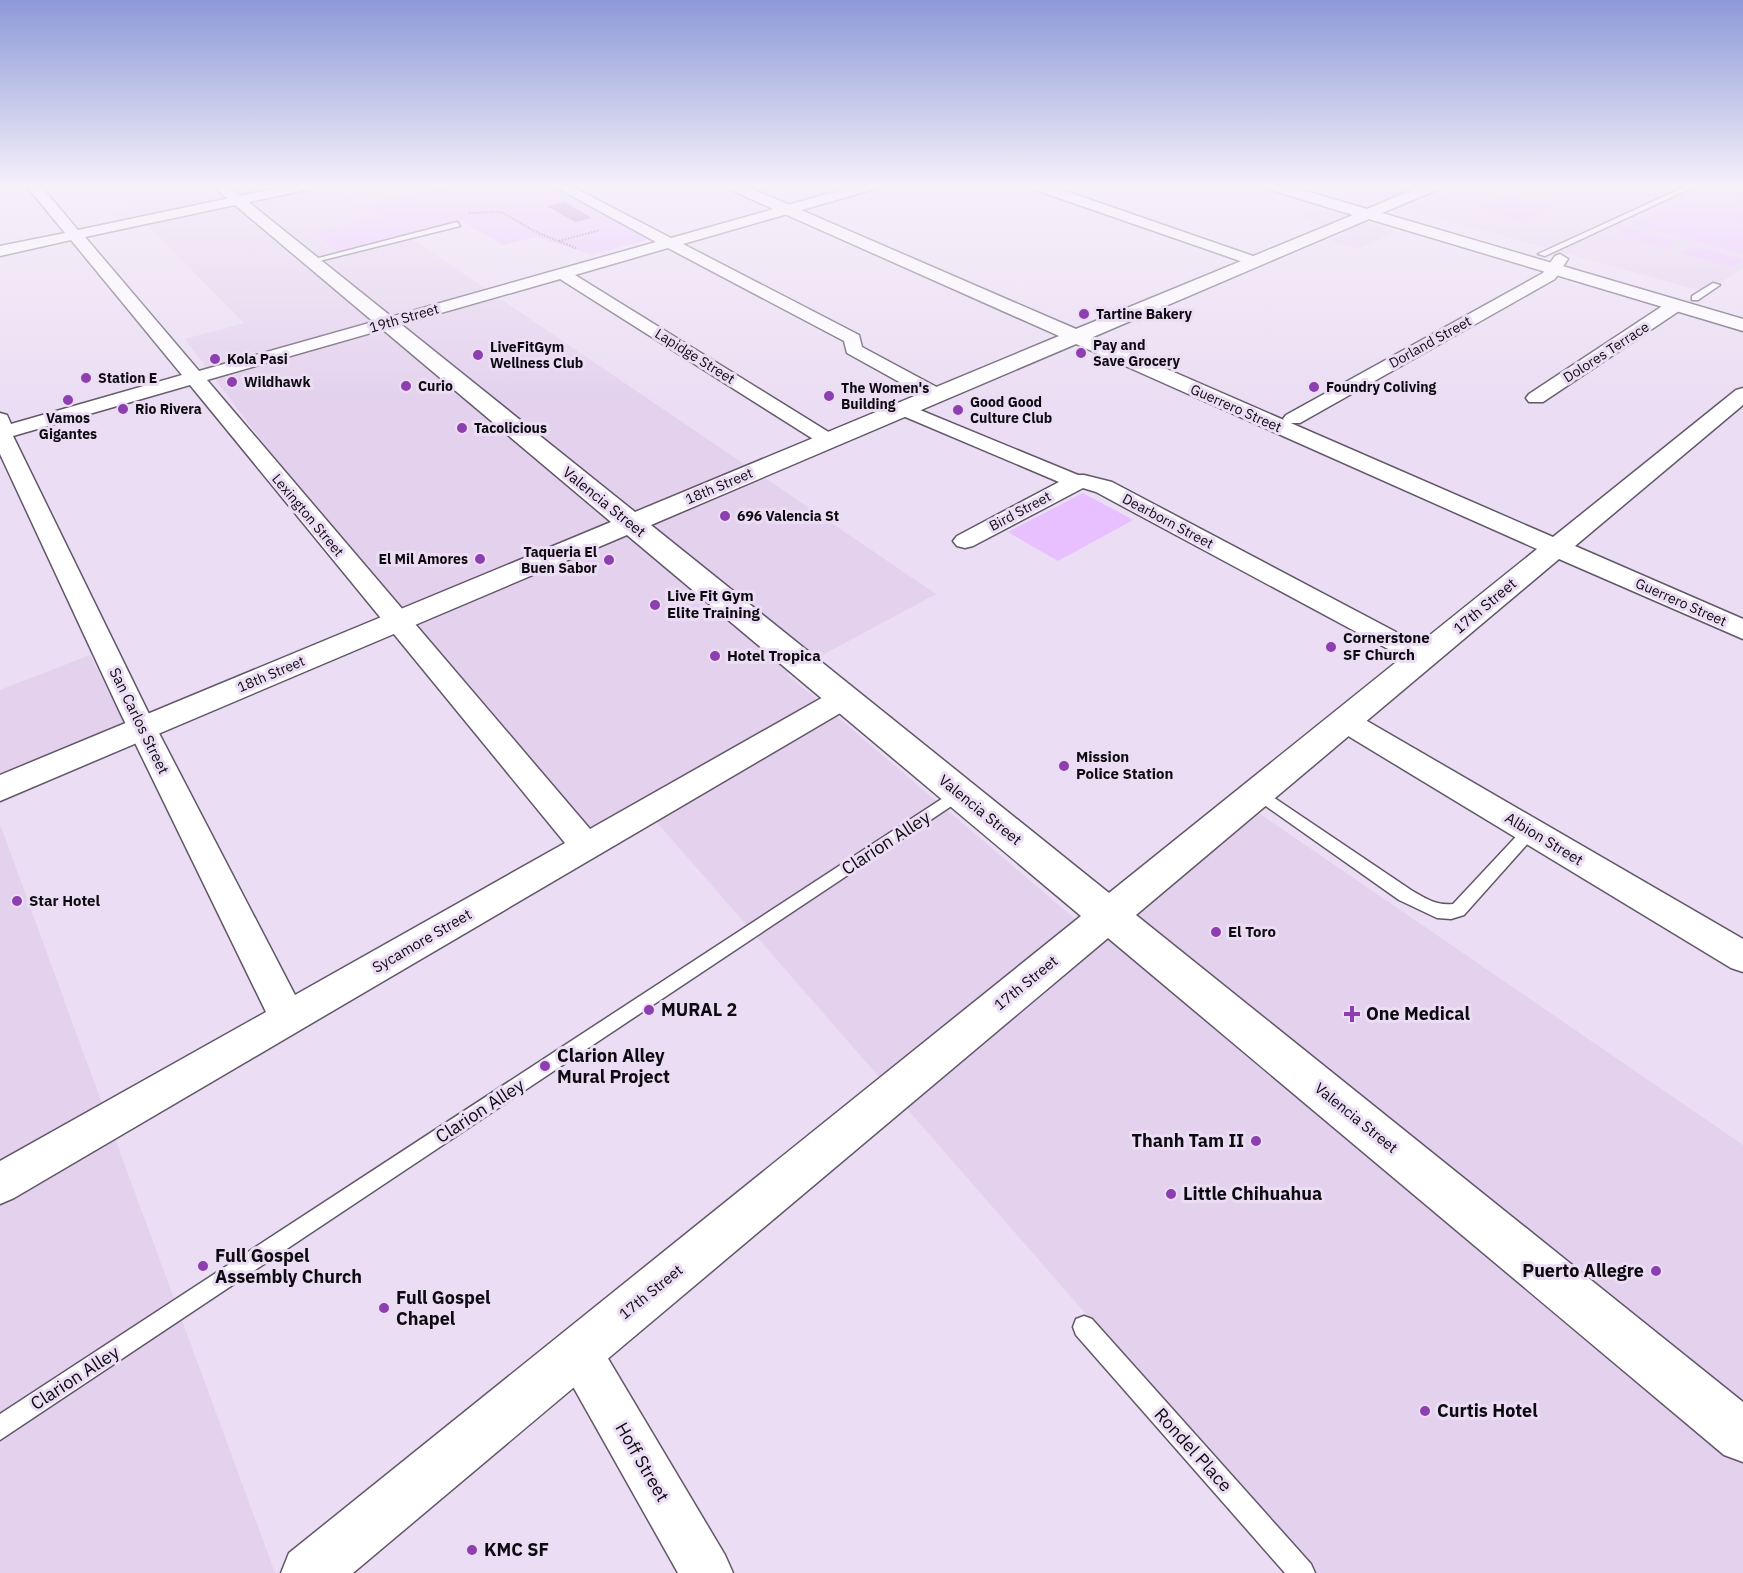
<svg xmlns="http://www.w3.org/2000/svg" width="1743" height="1573" font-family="'IBM Plex Sans',sans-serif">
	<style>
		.built { fill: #e3d1ed }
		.green { fill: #e8bfff }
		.water { fill: #a572c0 }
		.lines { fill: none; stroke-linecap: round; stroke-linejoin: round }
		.lane-casing { stroke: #625769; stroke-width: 3 }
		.street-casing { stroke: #625769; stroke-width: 3 }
		.secondary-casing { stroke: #625769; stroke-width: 3 }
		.path { stroke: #807786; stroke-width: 2; stroke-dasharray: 1.5 1.5; stroke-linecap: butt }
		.lane { fill: #fff; fill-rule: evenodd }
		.street { fill: #fff; fill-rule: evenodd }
		.secondary { fill: #fff; fill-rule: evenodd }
		.poi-dot { fill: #8d3fb0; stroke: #ebddf3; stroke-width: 2 }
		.labels { text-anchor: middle; stroke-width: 6; stroke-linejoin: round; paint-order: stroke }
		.far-poi-label { font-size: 14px; font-weight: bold; fill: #0e0a11; stroke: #ebddf3; text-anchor: start }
		.far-street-label { font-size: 14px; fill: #0e0a11; stroke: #ebddf3 }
		.street-label { font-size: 15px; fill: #0e0a11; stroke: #ebddf3 }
		.poi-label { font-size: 15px; font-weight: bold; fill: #0e0a11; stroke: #ebddf3; text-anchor: start }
		.near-street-label { font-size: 18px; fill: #0e0a11; stroke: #ebddf3 }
		.near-poi-label { font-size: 18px; font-weight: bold; fill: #0e0a11; stroke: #ebddf3; text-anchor: start }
	</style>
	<rect width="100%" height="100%" fill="#ebddf3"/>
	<!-- built -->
	<g class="built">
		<path d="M 111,184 L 331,184 L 936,594 L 787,674 L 1101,941 L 1260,814 L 1743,1145 L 1743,1573 L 1312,1573 L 647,811 L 585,845 L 397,621 L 185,339 L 244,323 L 141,219 L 119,223 L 111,214 L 135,208 Z"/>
		<path d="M 1462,184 L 1743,184 L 1743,268 L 1705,292 L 1404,208 Z"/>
		<path d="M 1318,209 L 1397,231 L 1358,249 L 1330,240 L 1347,232 L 1298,217 Z"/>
		<path d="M 90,655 L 127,729 L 0,781 L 0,690 Z"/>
		<path d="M 0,824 L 75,1030 L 275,1573 L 0,1573 Z"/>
	</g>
	<!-- green -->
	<g class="green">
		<path d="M 457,184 L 548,184 L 653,238 L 592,255 L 537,237 L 503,245 L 462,221 L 338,252 L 313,233 L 381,217 L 364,205 Z"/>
		<path d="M 1316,184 L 1423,184 L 1379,202 Z"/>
		<path d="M 1708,184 L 1743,184 L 1743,254 L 1633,225 Z"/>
		<path d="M 1512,196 L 1555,207 L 1519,221 L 1477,209 L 1503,197 Z"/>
		<path d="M 1627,228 L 1676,241 L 1665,248 L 1616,235 Z"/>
		<path d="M 1693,246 L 1743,259 L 1743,260 L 1733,267 L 1681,253 Z"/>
		<path d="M 1083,493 L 1133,520 L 1058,561 L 1008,532 Z"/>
	</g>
	<!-- water -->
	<path class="water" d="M 564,202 L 592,218 L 575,222 L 547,206 Z"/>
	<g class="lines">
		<!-- lane casing -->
		<g class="lane-casing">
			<g id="lane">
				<path d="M 1691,184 L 1700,184 L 1545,256 L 1538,254 Z"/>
				<path d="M 457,222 L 460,226 L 311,263 L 307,261 Z"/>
				<path d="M 1713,283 L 1720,285 L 1698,300 L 1692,300 L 1692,296 Z"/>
				<path d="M 960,787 L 965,789 L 968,793 L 965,797 L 0,1440 L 0,1414 Z"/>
				<path d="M 1258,787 L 1411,890 C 1425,898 1436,906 1453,904 L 1525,827 L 1537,827 L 1539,831 L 1464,915 L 1451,919 L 1437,918 L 1399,900 L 1253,797 L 1250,793 L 1253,789 Z"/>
				<path d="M 1084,1316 L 1092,1319 L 1311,1564 L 1315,1573 L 1285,1573 L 1076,1335 L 1073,1327 L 1076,1319 Z"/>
			</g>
		</g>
		<!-- street casing -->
		<g class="street-casing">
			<g id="street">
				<path d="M 25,184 L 39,184 L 78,230 L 296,184 L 322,184 L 315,188 L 85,237 L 199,371 L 656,242 L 550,184 L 567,184 L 671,238 L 862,184 L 884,184 L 882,187 L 683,244 L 859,335 L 862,347 L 944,391 L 947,395 L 944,399 L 930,399 L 847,353 L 844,341 L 668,248 L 575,275 L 835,436 L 838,440 L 835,444 L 821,444 L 560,279 L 207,380 L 590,829 L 834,691 L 844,689 L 854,691 L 858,698 L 854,705 L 14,1198 L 0,1204 L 0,1161 L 266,1012 L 120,712 L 0,454 L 0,413 L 7,415 L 11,424 L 182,375 L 71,240 L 0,256 L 0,246 L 65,233 ZM 190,385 L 565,843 L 295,995 L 148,712 L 13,436 Z"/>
				<path d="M 1025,184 L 1045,184 L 1259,258 L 1262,261 L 1259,264 L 1249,264 L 1027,187 Z"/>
				<path d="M 1560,254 L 1568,259 L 1555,279 L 1300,423 L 1286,423 L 1283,419 L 1286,415 L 1543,273 L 1555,256 Z"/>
				<path d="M 1676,300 L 1684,305 L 1682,309 L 1543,402 L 1529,402 L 1526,398 L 1529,394 L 1670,301 Z"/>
				<path d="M 903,403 L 1078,475 L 1084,475 L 1112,482 L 1432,651 L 1436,657 L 1432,663 L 1423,666 L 1414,663 L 1096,492 L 1083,488 L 973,546 L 965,548 L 957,546 L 953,541 L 957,536 L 1059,482 L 896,413 L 893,409 L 896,405 Z"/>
				<path d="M 1345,711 L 1355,714 L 1743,939 L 1743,972 L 1731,968 L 1335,728 L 1331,721 L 1335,714 Z"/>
				<path d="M 578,1328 L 594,1335 L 725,1555 L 733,1573 L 678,1573 L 562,1367 L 555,1351 L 562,1335 Z"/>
			</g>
		</g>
		<!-- secondary casing -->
		<g class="secondary-casing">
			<path id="secondary" d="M 210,184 L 226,184 L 635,512 L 1059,336 L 724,187 L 722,184 L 741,184 L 1076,329 L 1353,215 L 1261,187 L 1259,184 L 1282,184 L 1367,209 L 1426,184 L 1446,184 L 1444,187 L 1382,213 L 1743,319 L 1743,331 L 1369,219 L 1093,337 L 1553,537 L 1736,390 L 1743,388 L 1743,405 L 1575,546 L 1743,619 L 1743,639 L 1559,559 L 1136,915 L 1743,1402 L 1743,1462 L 1724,1455 L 1108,938 L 353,1573 L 281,1573 L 289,1553 L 1081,916 L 627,535 L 0,801 L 0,775 L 611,522 ZM 1076,344 L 1537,549 L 1109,893 L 651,525 Z"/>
		</g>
		<!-- path -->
		<g class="path">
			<path d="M 469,213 L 501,212 L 538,233 L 576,248"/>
			<path d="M 559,241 L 600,230"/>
		</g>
		<!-- lane -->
		<use href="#lane" class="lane"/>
		<!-- street -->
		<use href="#street" class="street"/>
		<!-- secondary -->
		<use href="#secondary" class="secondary"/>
	</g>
	<!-- sky -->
	<linearGradient id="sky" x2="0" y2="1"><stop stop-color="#8d9ad8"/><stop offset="0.46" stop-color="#f6f0fa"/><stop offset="1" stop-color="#f6f0fa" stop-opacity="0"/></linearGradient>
	<rect width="1743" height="404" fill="url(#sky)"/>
	<!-- markers -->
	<g class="poi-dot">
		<circle cx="1084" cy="314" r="6"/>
		<circle cx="1081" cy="353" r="6"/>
		<circle cx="478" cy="355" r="6"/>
		<circle cx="215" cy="359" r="6"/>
		<circle cx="86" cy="378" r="6"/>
		<circle cx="232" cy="382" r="6"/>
		<circle cx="406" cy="386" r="6"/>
		<circle cx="1314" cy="387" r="6"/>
		<circle cx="829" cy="396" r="6"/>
		<circle cx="68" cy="400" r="6"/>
		<circle cx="123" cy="409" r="6"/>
		<circle cx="958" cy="410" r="6"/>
		<circle cx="462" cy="428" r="6"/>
		<circle cx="725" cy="516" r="6"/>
		<circle cx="480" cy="559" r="6"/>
		<circle cx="609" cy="560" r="6"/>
		<circle cx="655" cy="605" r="6"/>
		<circle cx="1331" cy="647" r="6"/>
		<circle cx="715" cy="656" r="6"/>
		<circle cx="1064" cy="766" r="6"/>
		<circle cx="17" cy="901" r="6"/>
		<circle cx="1216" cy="932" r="6"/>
		<circle cx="649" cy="1010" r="6"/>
		<path d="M1349 1005h6v6h6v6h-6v6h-6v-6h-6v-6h6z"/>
		<circle cx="545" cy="1066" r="6"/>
		<circle cx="1256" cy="1141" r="6"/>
		<circle cx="1171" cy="1194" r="6"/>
		<circle cx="203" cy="1266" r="6"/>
		<circle cx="1656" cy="1271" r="6"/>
		<circle cx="384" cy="1308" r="6"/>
		<circle cx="1425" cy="1411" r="6"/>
		<circle cx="472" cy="1550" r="6"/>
	</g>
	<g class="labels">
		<!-- far-poi labels -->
		<g class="far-poi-label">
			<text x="1096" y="319">Tartine Bakery</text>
			<text x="1093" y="350">Pay and<tspan x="1093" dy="16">Save Grocery</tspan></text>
			<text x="490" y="352">LiveFitGym<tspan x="490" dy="16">Wellness Club</tspan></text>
			<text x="227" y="364">Kola Pasi</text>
			<text x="98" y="383">Station E</text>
			<text x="244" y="387">Wildhawk</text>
			<text x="418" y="391">Curio</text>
			<text x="1326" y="392">Foundry Coliving</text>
			<text x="841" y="393">The Women's<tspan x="841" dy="16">Building</tspan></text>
			<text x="970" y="407">Good Good<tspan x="970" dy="16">Culture Club</tspan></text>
			<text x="135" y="414">Rio Rivera</text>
			<text x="68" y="423" text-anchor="middle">Vamos<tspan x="68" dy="16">Gigantes</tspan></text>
			<text x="474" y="433">Tacolicious</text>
			<text x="737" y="521">696 Valencia St</text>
			<text x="597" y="557" text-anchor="end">Taqueria El<tspan x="597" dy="16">Buen Sabor</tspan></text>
			<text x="468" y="564" text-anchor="end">El Mil Amores</text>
		</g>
		<!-- far-street labels -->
		<g class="far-street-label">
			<text transform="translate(404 318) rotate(-16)" y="5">19th Street</text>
			<text transform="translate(1430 342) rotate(-29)" y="5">Dorland Street</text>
			<text transform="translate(1606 352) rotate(-33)" y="5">Dolores Terrace</text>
			<text transform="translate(695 356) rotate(32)" y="5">Lapidge Street</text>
			<text transform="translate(1236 408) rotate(24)" y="5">Guerrero Street</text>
			<text transform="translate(719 486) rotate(-23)" y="5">18th Street</text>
			<text transform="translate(1020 511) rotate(-28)" y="5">Bird Street</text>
			<text transform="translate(308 515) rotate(50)" y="5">Lexington Street</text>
			<text transform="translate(1168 521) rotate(28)" y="5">Dearborn Street</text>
			<text transform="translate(1681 602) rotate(24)" y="5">Guerrero Street</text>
			<text transform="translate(271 674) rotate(-23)" y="5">18th Street</text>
		</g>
		<!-- street labels -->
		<g class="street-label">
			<text transform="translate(604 502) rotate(39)" y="5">Valencia Street</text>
			<text transform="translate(1485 606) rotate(-40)" y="5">17th Street</text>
			<text transform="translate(139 721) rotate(64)" y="5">San Carlos Street</text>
			<text transform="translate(980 810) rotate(39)" y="5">Valencia Street</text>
			<text transform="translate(1544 839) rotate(31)" y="5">Albion Street</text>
			<text transform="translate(422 941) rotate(-30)" y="5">Sycamore Street</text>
			<text transform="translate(1026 983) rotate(-39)" y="5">17th Street</text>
			<text transform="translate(1356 1118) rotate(39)" y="5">Valencia Street</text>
			<text transform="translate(651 1292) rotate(-39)" y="5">17th Street</text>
		</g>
		<!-- poi labels -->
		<g class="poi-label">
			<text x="667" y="601">Live Fit Gym<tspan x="667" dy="17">Elite Training</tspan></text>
			<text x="1343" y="643">Cornerstone<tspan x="1343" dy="17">SF Church</tspan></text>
			<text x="727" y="661">Hotel Tropica</text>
			<text x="1076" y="762">Mission<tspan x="1076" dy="17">Police Station</tspan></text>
			<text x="29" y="906">Star Hotel</text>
			<text x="1228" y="937">El Toro</text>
		</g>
		<!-- near-street labels -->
		<g class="near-street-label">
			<text transform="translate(886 843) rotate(-33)" y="6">Clarion Alley</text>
			<text transform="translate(480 1111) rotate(-33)" y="6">Clarion Alley</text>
			<text transform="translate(75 1378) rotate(-33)" y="6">Clarion Alley</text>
			<text transform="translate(1193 1450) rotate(48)" y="6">Rondel Place</text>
			<text transform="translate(642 1462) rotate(60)" y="6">Hoff Street</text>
		</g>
		<!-- near-poi labels -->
		<g class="near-poi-label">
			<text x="661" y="1016">MURAL 2</text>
			<text x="1366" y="1020">One Medical</text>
			<text x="557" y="1062">Clarion Alley<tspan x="557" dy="21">Mural Project</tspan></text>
			<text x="1244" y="1147" text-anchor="end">Thanh Tam II</text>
			<text x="1183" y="1200">Little Chihuahua</text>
			<text x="215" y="1262">Full Gospel<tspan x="215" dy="21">Assembly Church</tspan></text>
			<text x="1644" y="1277" text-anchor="end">Puerto Allegre</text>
			<text x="396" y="1304">Full Gospel<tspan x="396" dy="21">Chapel</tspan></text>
			<text x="1437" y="1417">Curtis Hotel</text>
			<text x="484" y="1556">KMC SF</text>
		</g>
	</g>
</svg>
